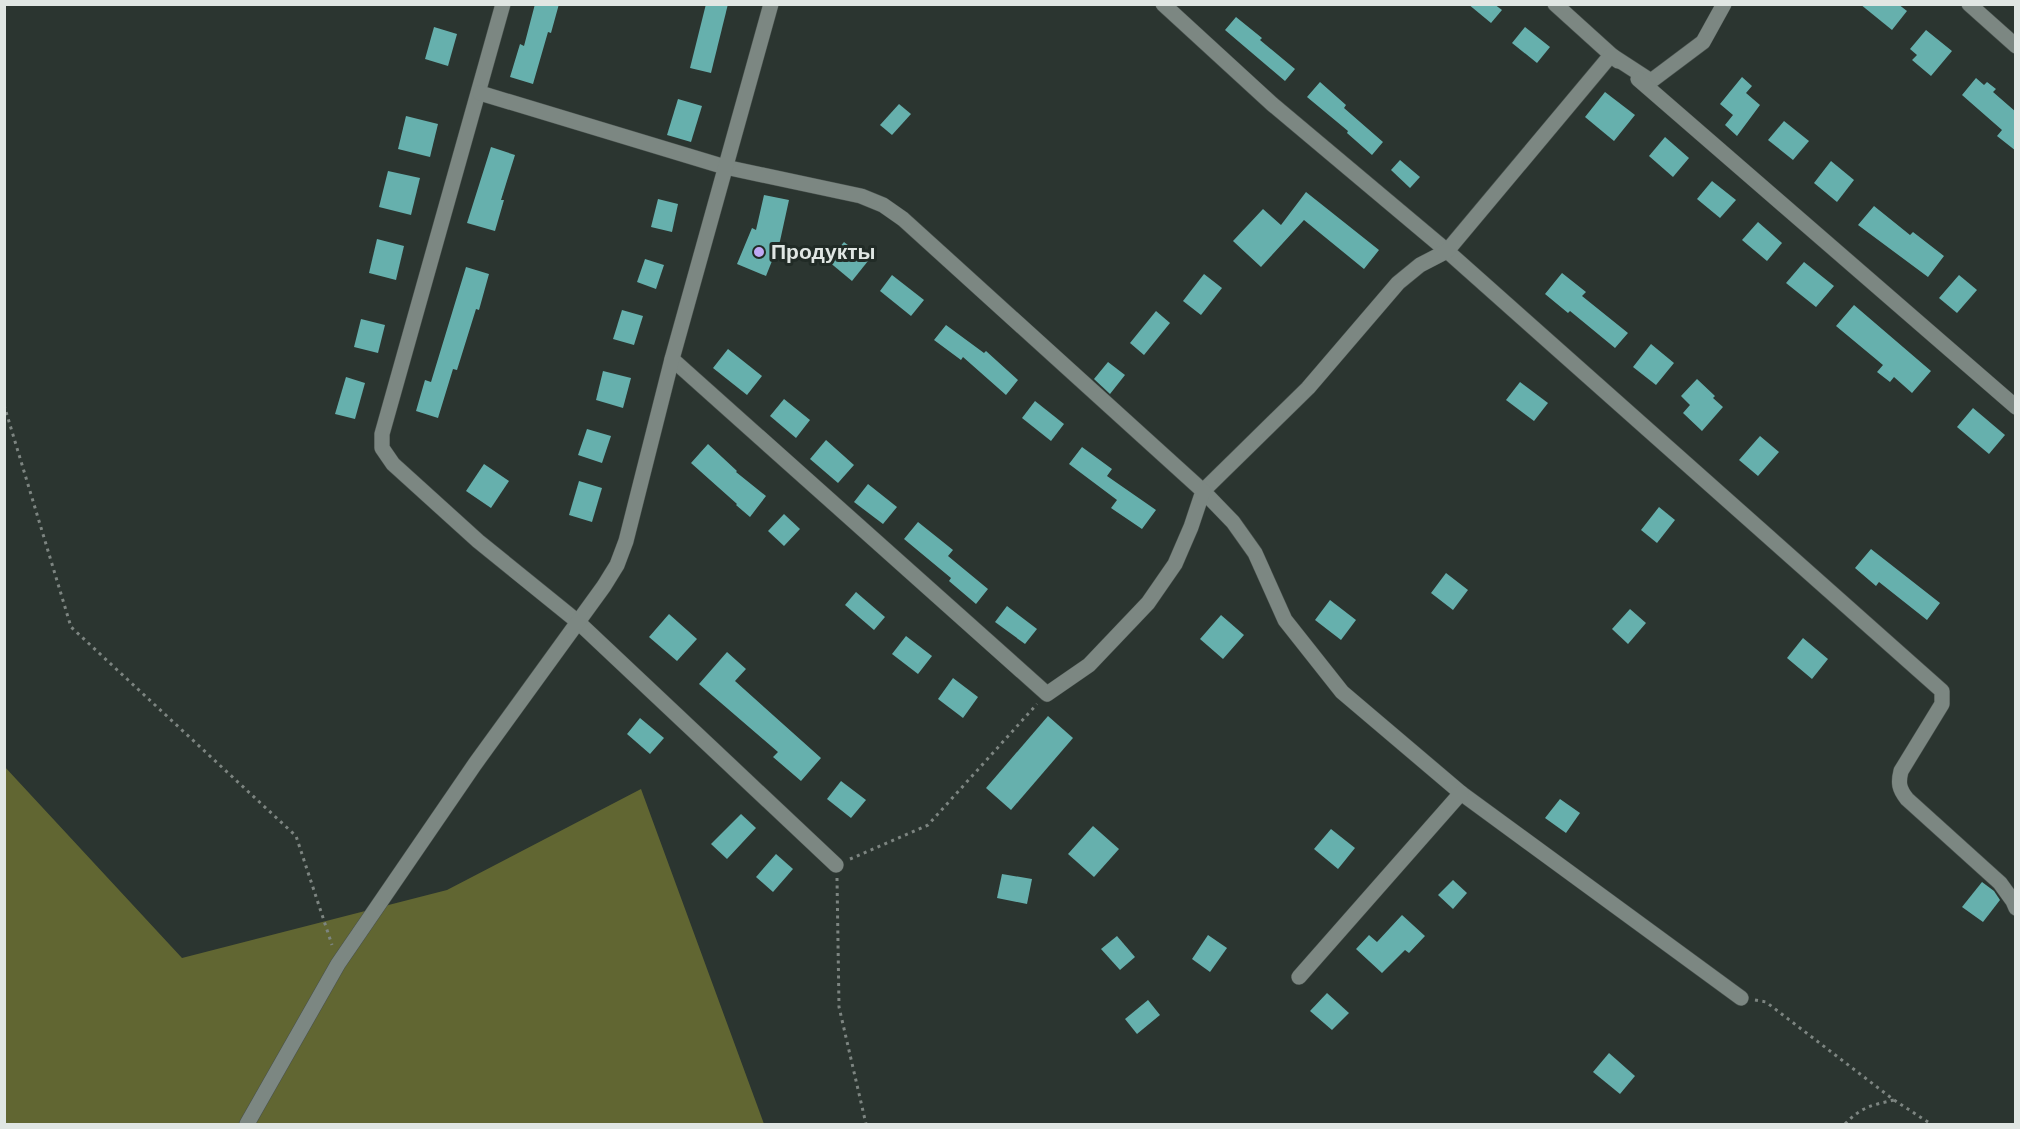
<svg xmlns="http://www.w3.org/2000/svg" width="2020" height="1129" font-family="'DM Sans',sans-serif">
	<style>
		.forest { fill: #616632 }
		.building { fill: #66b0ad }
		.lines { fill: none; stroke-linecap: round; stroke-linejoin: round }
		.minor-casing { stroke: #48514d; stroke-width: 16 }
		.path { stroke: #7d8581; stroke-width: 3; stroke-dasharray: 3 4.5; stroke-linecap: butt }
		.minor { stroke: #7c8782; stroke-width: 15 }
		.poi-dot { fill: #bfa8f4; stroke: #212b26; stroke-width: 2 }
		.labels { text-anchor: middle; stroke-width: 6; stroke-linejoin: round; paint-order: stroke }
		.poi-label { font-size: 21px; font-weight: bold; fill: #e0e6e3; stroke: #212b26; text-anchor: start }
	</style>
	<rect width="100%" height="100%" fill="#2b3530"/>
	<!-- forest -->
	<path class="forest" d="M 4,766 L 182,958 L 447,890 L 641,789 L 764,1124 L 5,1124 Z"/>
	<!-- building -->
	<g class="building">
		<path d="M 535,4 L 559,4 L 551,33 L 548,32 L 533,84 L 510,77 L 520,44 L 524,46 Z"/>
		<path d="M 706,4 L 728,4 L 711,73 L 690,68 Z"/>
		<path d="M 1468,4 L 1494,4 L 1502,10 L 1491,23 Z"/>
		<path d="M 1860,4 L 1898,4 L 1907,11 L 1892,30 Z"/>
		<path d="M 1236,17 L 1262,38 L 1260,40 L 1295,69 L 1285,81 L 1225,30 Z"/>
		<path d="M 434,27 L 457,34 L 448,66 L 425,59 Z"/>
		<path d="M 1525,27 L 1550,47 L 1537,63 L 1512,43 Z"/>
		<path d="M 1926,30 L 1952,51 L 1931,76 L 1912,60 L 1917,55 L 1910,49 Z"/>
		<path d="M 1742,77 L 1752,86 L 1746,93 L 1760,105 L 1737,136 L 1725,125 L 1733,115 L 1720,104 Z"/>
		<path d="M 1976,78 L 1984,85 L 1987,82 L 1996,89 L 1993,92 L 2016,112 L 2016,151 L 1997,136 L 2002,130 L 1962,95 Z"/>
		<path d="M 1320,82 L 1346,105 L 1344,108 L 1383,142 L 1372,155 L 1347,133 L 1348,131 L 1307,97 Z"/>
		<path d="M 1605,92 L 1635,115 L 1614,141 L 1585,117 Z"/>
		<path d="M 678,99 L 702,106 L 691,142 L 667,135 Z"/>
		<path d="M 899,104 L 911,114 L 892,135 L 880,125 Z"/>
		<path d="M 406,116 L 438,124 L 430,157 L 398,149 Z"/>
		<path d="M 1784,121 L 1809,141 L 1793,160 L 1768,140 Z"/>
		<path d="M 1665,137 L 1689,158 L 1673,177 L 1649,156 Z"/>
		<path d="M 491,147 L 515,155 L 501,200 L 504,200 L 495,231 L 467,223 Z"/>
		<path d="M 1400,160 L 1420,177 L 1410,188 L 1391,170 Z"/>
		<path d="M 1831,161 L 1854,180 L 1837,202 L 1814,183 Z"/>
		<path d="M 388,171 L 420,178 L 411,215 L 379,207 Z"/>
		<path d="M 1712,181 L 1736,200 L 1720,218 L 1697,199 Z"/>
		<path d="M 1306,192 L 1379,250 L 1364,269 L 1304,220 L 1261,267 L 1233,241 L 1263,209 L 1281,225 Z"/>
		<path d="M 764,195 L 789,200 L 780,241 L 766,276 L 737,264 L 752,228 L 756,230 Z"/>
		<path d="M 658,199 L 678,204 L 672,232 L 651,227 Z"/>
		<path d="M 1874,206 L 1910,235 L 1913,232 L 1944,256 L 1928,277 L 1858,225 Z"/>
		<path d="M 1758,222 L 1782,243 L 1767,261 L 1742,240 Z"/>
		<path d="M 377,239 L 404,246 L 396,280 L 369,273 Z"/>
		<path d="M 844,242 L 868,261 L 852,281 L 828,261 Z"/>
		<path d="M 645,259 L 664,265 L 656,289 L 637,282 Z"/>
		<path d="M 1804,262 L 1834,286 L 1816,307 L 1786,283 Z"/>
		<path d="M 466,267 L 489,274 L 479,310 L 476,309 L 457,370 L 453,369 L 438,418 L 416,411 L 425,380 L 431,382 Z"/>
		<path d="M 1562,273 L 1586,292 L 1582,296 L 1628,333 L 1615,348 L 1570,311 L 1568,313 L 1545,294 Z"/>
		<path d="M 1204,274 L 1222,288 L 1201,315 L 1183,301 Z"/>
		<path d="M 892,275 L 924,300 L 911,316 L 880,291 Z"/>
		<path d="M 1959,275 L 1977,290 L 1957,313 L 1939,298 Z"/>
		<path d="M 1854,305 L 1931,371 L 1912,393 L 1894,377 L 1890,382 L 1877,372 L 1883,365 L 1836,326 Z"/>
		<path d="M 622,310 L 643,316 L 634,345 L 613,339 Z"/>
		<path d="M 1156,311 L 1170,323 L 1144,355 L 1130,343 Z"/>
		<path d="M 361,319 L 385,325 L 378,353 L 354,347 Z"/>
		<path d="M 946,325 L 984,353 L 986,351 L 1018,380 L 1006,395 L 963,357 L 961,360 L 934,340 Z"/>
		<path d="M 1651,344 L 1674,363 L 1656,385 L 1633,367 Z"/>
		<path d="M 728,349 L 762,376 L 747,395 L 713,368 Z"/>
		<path d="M 1108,362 L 1125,375 L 1110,394 L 1094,379 Z"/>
		<path d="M 603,371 L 631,378 L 623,408 L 596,400 Z"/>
		<path d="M 346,377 L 365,383 L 355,419 L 335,414 Z"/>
		<path d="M 1697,379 L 1715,396 L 1713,398 L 1723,407 L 1702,431 L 1683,413 L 1690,405 L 1681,396 Z"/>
		<path d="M 1520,382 L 1548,403 L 1534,421 L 1506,400 Z"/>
		<path d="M 784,399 L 810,420 L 796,438 L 770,416 Z"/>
		<path d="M 1035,401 L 1064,424 L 1051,441 L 1022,418 Z"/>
		<path d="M 1973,408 L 2005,435 L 1989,454 L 1957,427 Z"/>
		<path d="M 587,429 L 611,436 L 602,463 L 578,455 Z"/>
		<path d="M 1760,436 L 1779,452 L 1758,476 L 1739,460 Z"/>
		<path d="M 826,440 L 854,465 L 838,483 L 810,459 Z"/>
		<path d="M 708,444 L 737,471 L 736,472 L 766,496 L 750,517 L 736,505 L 737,504 L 691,463 Z"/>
		<path d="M 1082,447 L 1112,469 L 1107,476 L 1156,510 L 1142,529 L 1111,508 L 1117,500 L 1069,464 Z"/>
		<path d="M 484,464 L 509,481 L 491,508 L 466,491 Z"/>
		<path d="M 579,481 L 602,488 L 592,522 L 569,515 Z"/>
		<path d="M 868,484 L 897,507 L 883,524 L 854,502 Z"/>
		<path d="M 1659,507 L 1675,520 L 1657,543 L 1641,530 Z"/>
		<path d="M 784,514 L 800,529 L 784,546 L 768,531 Z"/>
		<path d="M 918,522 L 953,550 L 948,556 L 988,589 L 976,604 L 949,581 L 951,578 L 904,539 Z"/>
		<path d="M 1871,549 L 1940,603 L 1927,620 L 1879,582 L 1876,586 L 1855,568 Z"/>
		<path d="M 1446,573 L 1468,590 L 1453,610 L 1431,593 Z"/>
		<path d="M 856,592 L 885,617 L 874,630 L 845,605 Z"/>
		<path d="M 1330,600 L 1356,620 L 1341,640 L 1315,620 Z"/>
		<path d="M 1007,606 L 1037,629 L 1025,644 L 995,622 Z"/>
		<path d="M 1630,609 L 1646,623 L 1628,644 L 1612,629 Z"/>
		<path d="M 669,614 L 697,639 L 677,661 L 649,637 Z"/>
		<path d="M 1221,615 L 1244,635 L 1223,659 L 1200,639 Z"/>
		<path d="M 906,636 L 932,656 L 918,674 L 892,654 Z"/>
		<path d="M 1803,638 L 1828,659 L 1812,679 L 1787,658 Z"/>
		<path d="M 727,652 L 746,669 L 735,681 L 821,758 L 801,781 L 773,757 L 778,752 L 699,684 Z"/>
		<path d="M 953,678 L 978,697 L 963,718 L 938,699 Z"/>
		<path d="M 1048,716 L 1073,738 L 1011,810 L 986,788 Z"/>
		<path d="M 640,718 L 664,738 L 650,754 L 627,734 Z"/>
		<path d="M 841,781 L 866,800 L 851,818 L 827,799 Z"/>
		<path d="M 1560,799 L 1580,813 L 1566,833 L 1545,818 Z"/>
		<path d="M 741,814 L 756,828 L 727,859 L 711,844 Z"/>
		<path d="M 1093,826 L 1119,849 L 1094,877 L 1068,854 Z"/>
		<path d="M 1331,829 L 1355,848 L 1338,869 L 1314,849 Z"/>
		<path d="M 776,854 L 793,869 L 773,892 L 756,877 Z"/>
		<path d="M 1002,874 L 1032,879 L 1027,904 L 997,898 Z"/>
		<path d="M 1453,880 L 1467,893 L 1453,909 L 1438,895 Z"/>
		<path d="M 1982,882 L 1994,891 L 2000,900 L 1983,922 L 1962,907 Z"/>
		<path d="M 1402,915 L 1425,936 L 1409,953 L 1405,950 L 1382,973 L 1356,949 L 1369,935 L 1377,942 Z"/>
		<path d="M 1208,935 L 1227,948 L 1210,972 L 1192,959 Z"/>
		<path d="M 1117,936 L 1135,957 L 1120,970 L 1101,949 Z"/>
		<path d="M 1327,993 L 1349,1013 L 1332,1030 L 1310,1011 Z"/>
		<path d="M 1148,1000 L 1160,1015 L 1137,1034 L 1125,1019 Z"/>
		<path d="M 1609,1053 L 1635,1076 L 1620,1094 L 1593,1072 Z"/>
	</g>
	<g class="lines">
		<!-- minor casing -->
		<g class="minor-casing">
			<g id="minor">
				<path d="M 503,4 L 382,434 L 382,448 L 393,464 L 478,541 L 578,622 L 836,865"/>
				<path d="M 1163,4 L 1272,104 L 1447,251 L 1942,691 L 1942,704 L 1901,771 C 1898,783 1899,789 1907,799 L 2000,883 L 2013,901 L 2016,908"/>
				<path d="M 1555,4 L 1618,61"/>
				<path d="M 1724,4 L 1703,42 L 1651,81 L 1611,55 L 1447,251 L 1420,265 L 1398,283 L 1308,388 L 1203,491 L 1233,522 L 1255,553 L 1285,620 L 1342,692 L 1461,793 L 1741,998"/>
				<path d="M 1969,4 L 2016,46"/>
				<path d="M 1638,79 L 2016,407"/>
				<path d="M 480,93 L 725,167 L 861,196 L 883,205 L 903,219 L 1203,491 L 1191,527 L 1175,564 L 1148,603 L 1089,665 L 1047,694 L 672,359"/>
				<path d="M 1299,977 L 1461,793"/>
				<path d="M 247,1124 L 338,964 L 475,764 L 604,586 L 617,565 L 626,541 L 672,359 L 771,4"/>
			</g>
		</g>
		<!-- path -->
		<g class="path">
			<path d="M 4,405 L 71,627 L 296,836 L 332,945"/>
			<path d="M 850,859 L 928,825 L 1037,704"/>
			<path d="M 837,878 L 839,1007 L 866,1124"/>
			<path d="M 1755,1000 L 1766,1002 L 1894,1100 L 1931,1124"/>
			<path d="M 1845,1124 C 1861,1107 1872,1105 1894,1100"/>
		</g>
		<!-- minor -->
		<use href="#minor" class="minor"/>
	</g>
	<!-- markers -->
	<circle class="poi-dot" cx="759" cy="252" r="6"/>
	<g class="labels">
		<!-- poi labels -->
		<g class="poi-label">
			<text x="771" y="259">Продукты</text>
		</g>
	</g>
	<!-- border -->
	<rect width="2020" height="1129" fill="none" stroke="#e0e6e3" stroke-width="12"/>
</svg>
